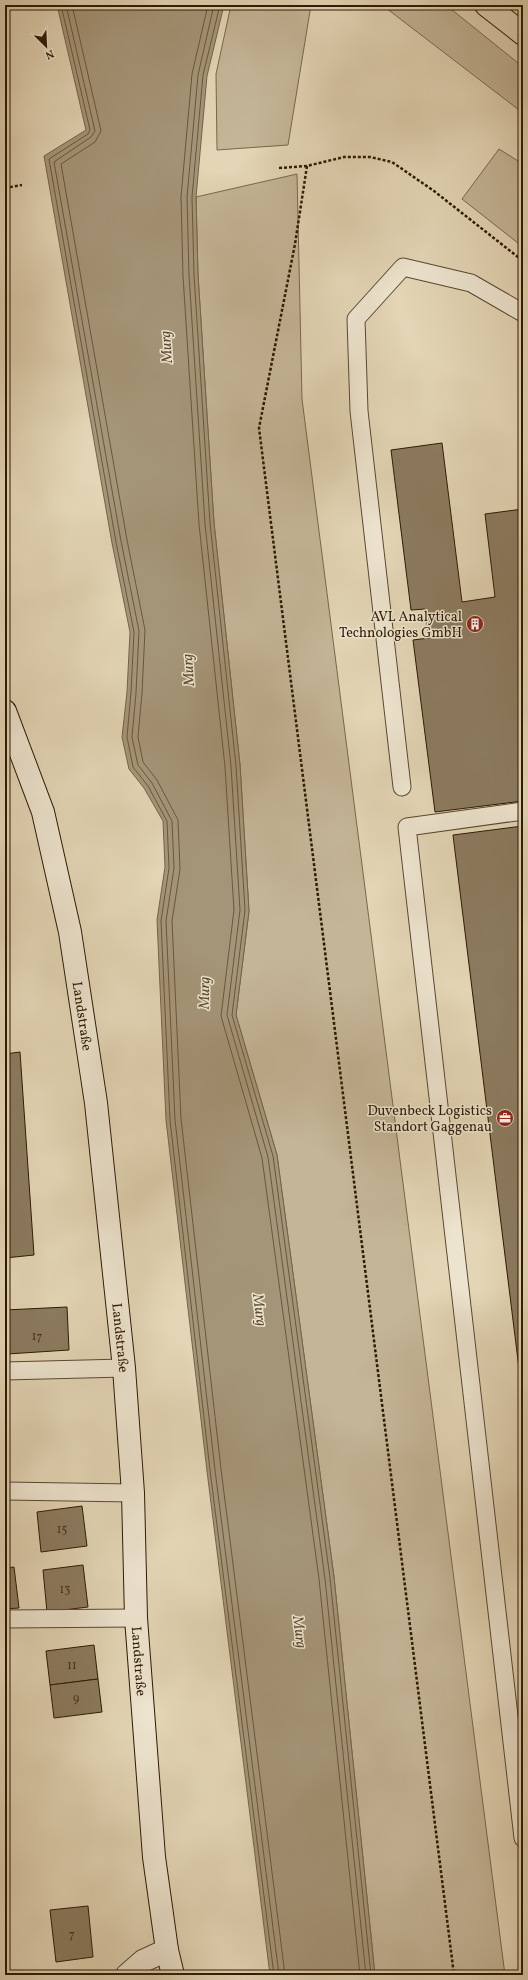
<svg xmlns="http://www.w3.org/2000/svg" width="528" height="1980" font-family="Vollkorn,serif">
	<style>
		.green { fill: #c4b597; stroke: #78674d }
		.water { fill: #a59578; stroke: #756349 }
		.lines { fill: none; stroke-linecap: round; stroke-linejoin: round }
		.shore { stroke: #69573e; stroke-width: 1 }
		.building { fill: #8c7b60; stroke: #2d1903 }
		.lane-casing { stroke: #5a4830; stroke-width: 19 }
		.street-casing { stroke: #5a4830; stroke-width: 24 }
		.secondary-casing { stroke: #2d1903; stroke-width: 24 }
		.primary-casing { stroke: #2d1903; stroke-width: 24 }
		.path { stroke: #2d1903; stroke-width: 2.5; stroke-dasharray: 3 2; stroke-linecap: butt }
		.lane { stroke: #ede4cf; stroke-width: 17 }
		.street { stroke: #ede4cf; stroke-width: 22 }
		.secondary { stroke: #ede4cf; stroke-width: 22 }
		.primary { stroke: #e3d5b5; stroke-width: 22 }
		.labels { text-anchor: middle; stroke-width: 3; stroke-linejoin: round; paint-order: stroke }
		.number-label { font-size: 12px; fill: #45321a }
		.poi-label { font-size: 14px; fill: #2d1903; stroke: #ede4cf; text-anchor: end }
		.street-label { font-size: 14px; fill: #2d1903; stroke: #ede4cf }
		.water-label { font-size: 15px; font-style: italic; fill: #5d4b32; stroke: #ede4cf }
	</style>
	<rect width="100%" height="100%" fill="#e3d5b5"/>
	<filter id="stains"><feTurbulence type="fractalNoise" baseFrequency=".005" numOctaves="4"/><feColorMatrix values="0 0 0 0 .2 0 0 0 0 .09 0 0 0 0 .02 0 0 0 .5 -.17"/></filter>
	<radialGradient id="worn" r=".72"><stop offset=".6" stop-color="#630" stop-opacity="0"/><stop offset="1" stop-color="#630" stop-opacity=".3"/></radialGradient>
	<!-- green -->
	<g class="green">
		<path d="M 231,5 L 311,5 L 288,145 L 217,150 L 216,74 Z"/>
		<path d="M 382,5 L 446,5 L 523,67 L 523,113 Z"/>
		<path d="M 499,149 L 523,164 L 523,247 L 462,199 Z"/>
		<path d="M 297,174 L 302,399 L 505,1975 L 375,1975 L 334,1577 L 277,1155 L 236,1015 L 249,911 L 240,765 L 214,523 L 198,275 L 196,197 Z"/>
	</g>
	<!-- water -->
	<path class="water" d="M 57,5 L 224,5 L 207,76 L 196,197 L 198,275 L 214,523 L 240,765 L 249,911 L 236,1015 L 277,1155 L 334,1577 L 375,1975 L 270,1975 L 207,1471 L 166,1120 L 157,920 L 165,867 L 163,821 L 144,788 L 129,769 L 122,737 L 127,692 L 130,632 L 112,543 L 44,156 L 86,130 Z"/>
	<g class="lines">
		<!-- shore -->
		<g class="shore">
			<path d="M 61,5 L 90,130 L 88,134 L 49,159 L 116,542 L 134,632 L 131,692 L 127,737 L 133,767 L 148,786 L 167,821 L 169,868 L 161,921 L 170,1120 L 210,1470 L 274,1975"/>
			<path d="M 66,5 L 95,131 L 91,137 L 54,162 L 121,541 L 139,631 L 136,693 L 132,737 L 138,765 L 152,783 L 172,821 L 174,868 L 166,921 L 175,1120 L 215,1470 L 279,1975"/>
			<path d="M 72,5 L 101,131 L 95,142 L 61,164 L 127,540 L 145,630 L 142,693 L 138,737 L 143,762 L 157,780 L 178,820 L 180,869 L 172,921 L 181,1119 L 221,1469 L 285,1975"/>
			<path d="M 208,5 L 192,74 L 181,197 L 183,276 L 199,524 L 225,767 L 234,910 L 221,1016 L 262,1158 L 319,1579 L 360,1975"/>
			<path d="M 214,5 L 198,75 L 187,197 L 189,275 L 205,524 L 231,766 L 240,910 L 227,1015 L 268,1157 L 325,1579 L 366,1975"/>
			<path d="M 220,5 L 203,75 L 192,197 L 194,275 L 210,523 L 236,766 L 245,910 L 232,1015 L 273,1156 L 330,1578 L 371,1975"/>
		</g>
	</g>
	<!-- building -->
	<g class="building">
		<path d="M 442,443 L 462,602 L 495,597 L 485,514 L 523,509 L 523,801 L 435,812 L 413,640 L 429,638 L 425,609 L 411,610 L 391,450 Z"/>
		<path d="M 523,826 L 523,1401 L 453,835 Z"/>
		<path d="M 20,1052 L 34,1255 L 5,1258 L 5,1054 Z"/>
		<path d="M 67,1307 L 69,1350 L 7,1354 L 5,1310 Z"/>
		<path d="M 82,1506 L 87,1546 L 41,1552 L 37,1512 Z"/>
		<path d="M 5,1523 L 6,1523 L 8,1555 L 5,1555 Z"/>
		<path d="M 83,1565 L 88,1607 L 47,1612 L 43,1570 Z"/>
		<path d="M 14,1567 L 19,1608 L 5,1609 L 5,1568 Z"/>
		<path d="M 94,1645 L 98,1679 L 50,1685 L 46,1651 Z"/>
		<path d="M 5,1674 L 9,1710 L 5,1710 Z"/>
		<path d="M 98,1679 L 102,1712 L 54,1718 L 50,1685 Z"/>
		<path d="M 88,1906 L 93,1957 L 56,1962 L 50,1910 Z"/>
	</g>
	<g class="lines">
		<!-- lane casing -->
		<g class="lane-casing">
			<g id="lane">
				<path d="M 402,787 L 359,411 L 356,319 L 403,267 L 471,283 L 523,313"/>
				<path d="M 523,811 L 407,827 L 523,1838"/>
				<path d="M 5,1371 L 124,1368"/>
				<path d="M 5,1491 L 133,1493"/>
				<path d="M 5,1619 L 136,1618"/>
			</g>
		</g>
		<!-- street casing -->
		<g class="street-casing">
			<path id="street" d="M 127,1975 L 143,1961 L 167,1950"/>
		</g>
		<!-- secondary casing -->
		<g class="secondary-casing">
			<g id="secondary">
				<path id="s1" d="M 5,711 L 43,812 L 70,932 L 96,1103 L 124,1368 L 133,1493 L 136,1618 L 154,1857 L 167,1950 L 173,1975"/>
			</g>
		</g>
		<!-- primary casing -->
		<g class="primary-casing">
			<path id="primary" d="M 486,5 L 523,34"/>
		</g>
		<!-- path -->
		<g class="path">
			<path d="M 307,166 L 295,244 L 259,428 L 454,1975"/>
			<path d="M 279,168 L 307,166 L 344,157 L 370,157 L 392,162 L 434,191 L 523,261"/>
			<path d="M 5,188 L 22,185"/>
		</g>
		<!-- lane -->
		<use href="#lane" class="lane"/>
		<!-- street -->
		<use href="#street" class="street"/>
		<!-- secondary -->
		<use href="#secondary" class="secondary"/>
		<!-- primary -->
		<use href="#primary" class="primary"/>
	</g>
	<!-- icons -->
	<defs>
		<g id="building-disc" transform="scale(0.9)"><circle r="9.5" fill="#8f2418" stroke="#ede4cf"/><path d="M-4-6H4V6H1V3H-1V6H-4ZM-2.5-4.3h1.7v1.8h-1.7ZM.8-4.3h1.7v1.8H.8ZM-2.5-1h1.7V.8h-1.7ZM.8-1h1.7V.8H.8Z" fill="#fff"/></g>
		<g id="office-disc" transform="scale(0.9)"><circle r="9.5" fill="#8f2418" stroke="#ede4cf"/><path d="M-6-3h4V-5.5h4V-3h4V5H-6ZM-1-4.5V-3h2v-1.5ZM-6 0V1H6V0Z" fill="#fff"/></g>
	</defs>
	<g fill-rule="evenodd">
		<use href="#building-disc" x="475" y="624"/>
		<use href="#office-disc" x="505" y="1118"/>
	</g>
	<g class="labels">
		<!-- number labels -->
		<g class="number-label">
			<text x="37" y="1340">17</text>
			<text x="62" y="1533">15</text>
			<text x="65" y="1593">13</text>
			<text x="72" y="1669">11</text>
			<text x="76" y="1702">9</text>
			<text x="72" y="1938">7</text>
		</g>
		<!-- poi labels -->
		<g class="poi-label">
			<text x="462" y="621">AVL Analytical<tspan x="462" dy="16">Technologies GmbH</tspan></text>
			<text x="492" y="1115">Duvenbeck Logistics<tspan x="492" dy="16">Standort Gaggenau</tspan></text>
		</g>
		<!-- street labels -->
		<g class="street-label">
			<text dy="5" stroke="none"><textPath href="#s1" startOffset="316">Landstraße</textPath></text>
			<text dy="5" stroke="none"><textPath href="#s1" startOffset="640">Landstraße</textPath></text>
			<text dy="5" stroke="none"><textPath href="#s1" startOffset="964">Landstraße</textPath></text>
		</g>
		<!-- water labels -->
		<g class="water-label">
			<text transform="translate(166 347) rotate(-94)" y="5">Murg</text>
			<text transform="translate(188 670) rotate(-94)" y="5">Murg</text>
			<text transform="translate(204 993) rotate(-89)" y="5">Murg</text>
			<text transform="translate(260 1310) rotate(83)" y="5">Murg</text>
			<text transform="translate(300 1632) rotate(83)" y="5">Murg</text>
		</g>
	</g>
	<!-- margin -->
	<rect width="528" height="1980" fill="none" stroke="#e3d5b5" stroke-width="20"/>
	<rect x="6" y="6" width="516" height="1968" fill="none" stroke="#2d1903" stroke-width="2"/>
	<rect x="10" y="10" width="508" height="1960" fill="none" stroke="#2d1903"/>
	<!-- north arrow -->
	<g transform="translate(46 46) rotate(156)" stroke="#ede4cf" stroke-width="3" paint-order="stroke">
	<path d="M0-3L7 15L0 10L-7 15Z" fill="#2d1903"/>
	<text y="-6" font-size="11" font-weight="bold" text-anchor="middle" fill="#2d1903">N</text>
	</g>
	<rect width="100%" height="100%" filter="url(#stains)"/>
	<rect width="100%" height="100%" fill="url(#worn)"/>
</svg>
